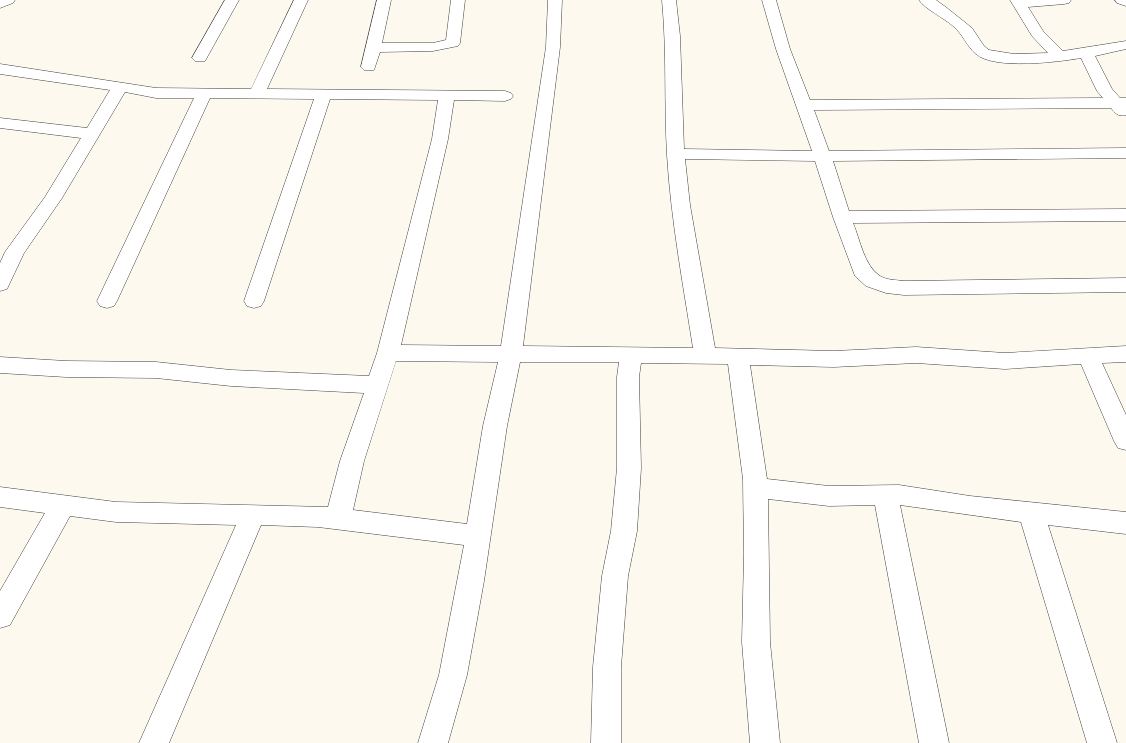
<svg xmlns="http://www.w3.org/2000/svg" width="1126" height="743" font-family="Lora,serif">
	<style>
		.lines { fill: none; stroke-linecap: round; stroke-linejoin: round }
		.minor-casing { stroke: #404040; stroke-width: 1 }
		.minor { fill: #fff; fill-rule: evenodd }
	</style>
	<rect width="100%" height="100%" fill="#fef9ef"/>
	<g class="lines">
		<!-- minor casing -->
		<g class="minor-casing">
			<g id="minor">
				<path d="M 0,0 L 15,0 L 13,3 L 0,8 Z"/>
				<path d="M 225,0 L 239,0 L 205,61 L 195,61 L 192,58 Z"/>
				<path d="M 294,0 L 308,0 L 267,89 L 505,91 L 511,93 L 513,96 L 511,99 L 505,101 L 454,100 L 448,139 L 401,345 L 501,346 L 546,47 L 548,0 L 562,0 L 560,47 L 523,346 L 693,348 C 683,284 671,220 667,155 C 664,103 667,52 662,0 L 676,0 L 680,36 L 684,149 L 812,151 L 776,49 L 762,0 L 776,0 L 790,49 L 810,100 L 1103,98 L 1097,91 L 1081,58 C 1058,62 994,70 976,54 C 967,47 963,34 953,26 C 944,18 925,9 919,0 L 936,0 L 947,8 L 972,28 L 984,46 L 989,50 L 1014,54 L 1048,53 L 1032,36 L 1010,0 L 1071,0 L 1069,3 L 1064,4 L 1028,7 L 1043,31 L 1063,51 L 1126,41 L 1126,49 L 1095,56 L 1112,89 L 1120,98 L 1126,98 L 1126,115 C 1118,117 1115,113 1111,108 L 814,110 L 829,151 L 1126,148 L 1126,158 L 833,161 L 849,211 L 1126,209 L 1126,221 L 853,223 C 860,239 864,266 880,276 C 886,280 896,280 904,281 L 1126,278 L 1126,292 L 904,295 L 886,293 L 866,286 L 855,276 L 833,217 L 815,161 L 685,159 L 690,205 L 715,348 L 834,351 L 916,347 L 1005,353 L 1126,346 L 1126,362 L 1102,363 L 1126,415 L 1126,450 L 1118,448 L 1114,441 L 1081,364 L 1005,369 L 916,363 L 834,367 L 750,365 L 767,479 L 829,486 L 899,485 L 970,496 L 1126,512 L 1126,534 L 1048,525 L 1117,743 L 1087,743 L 1021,522 L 900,505 L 949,743 L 919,743 L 875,505 L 829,506 L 768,499 L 770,642 L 780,743 L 750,743 L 742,642 L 744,554 L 743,479 L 728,364 L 641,363 L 639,377 L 641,468 L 637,531 L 628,576 L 621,667 L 621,743 L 591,743 L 593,667 L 602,576 L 611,531 L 617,468 L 617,377 L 619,362 L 520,362 L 507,426 L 484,581 L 467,675 L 448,743 L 418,743 L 439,675 L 464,545 L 318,527 L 261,525 L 169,743 L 139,743 L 236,525 L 116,522 L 70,516 L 10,625 L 0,628 L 0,591 L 45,513 L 0,507 L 0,487 L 116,502 L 328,507 L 340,461 L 364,393 L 231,386 L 156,378 L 66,377 L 0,373 L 0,357 L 66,361 L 156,362 L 231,370 L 369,376 L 377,353 L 432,139 L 438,100 L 330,99 L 264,301 L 261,306 L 254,308 L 247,306 L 244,301 L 314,99 L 210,98 L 117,301 L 114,306 L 107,308 L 100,306 L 97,301 L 194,98 L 156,98 L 125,92 L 62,198 L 24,253 L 7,289 L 0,291 L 0,263 L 5,252 L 45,197 L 81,138 L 0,128 L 0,118 L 87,128 L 110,90 L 0,74 L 0,64 L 156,88 L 251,89 ZM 396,361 L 498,362 L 483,426 L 467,524 L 353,510 L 364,461 Z"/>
				<path d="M 377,0 L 391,0 L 382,43 L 433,43 L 446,40 L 451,0 L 465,0 L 460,43 L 458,46 L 433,51 L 380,52 L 374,70 L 364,70 L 361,67 Z"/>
				<path d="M 1115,0 L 1126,0 L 1126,6 L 1117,3 Z"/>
			</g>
		</g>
		<!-- minor -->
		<use href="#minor" class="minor"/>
	</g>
</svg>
